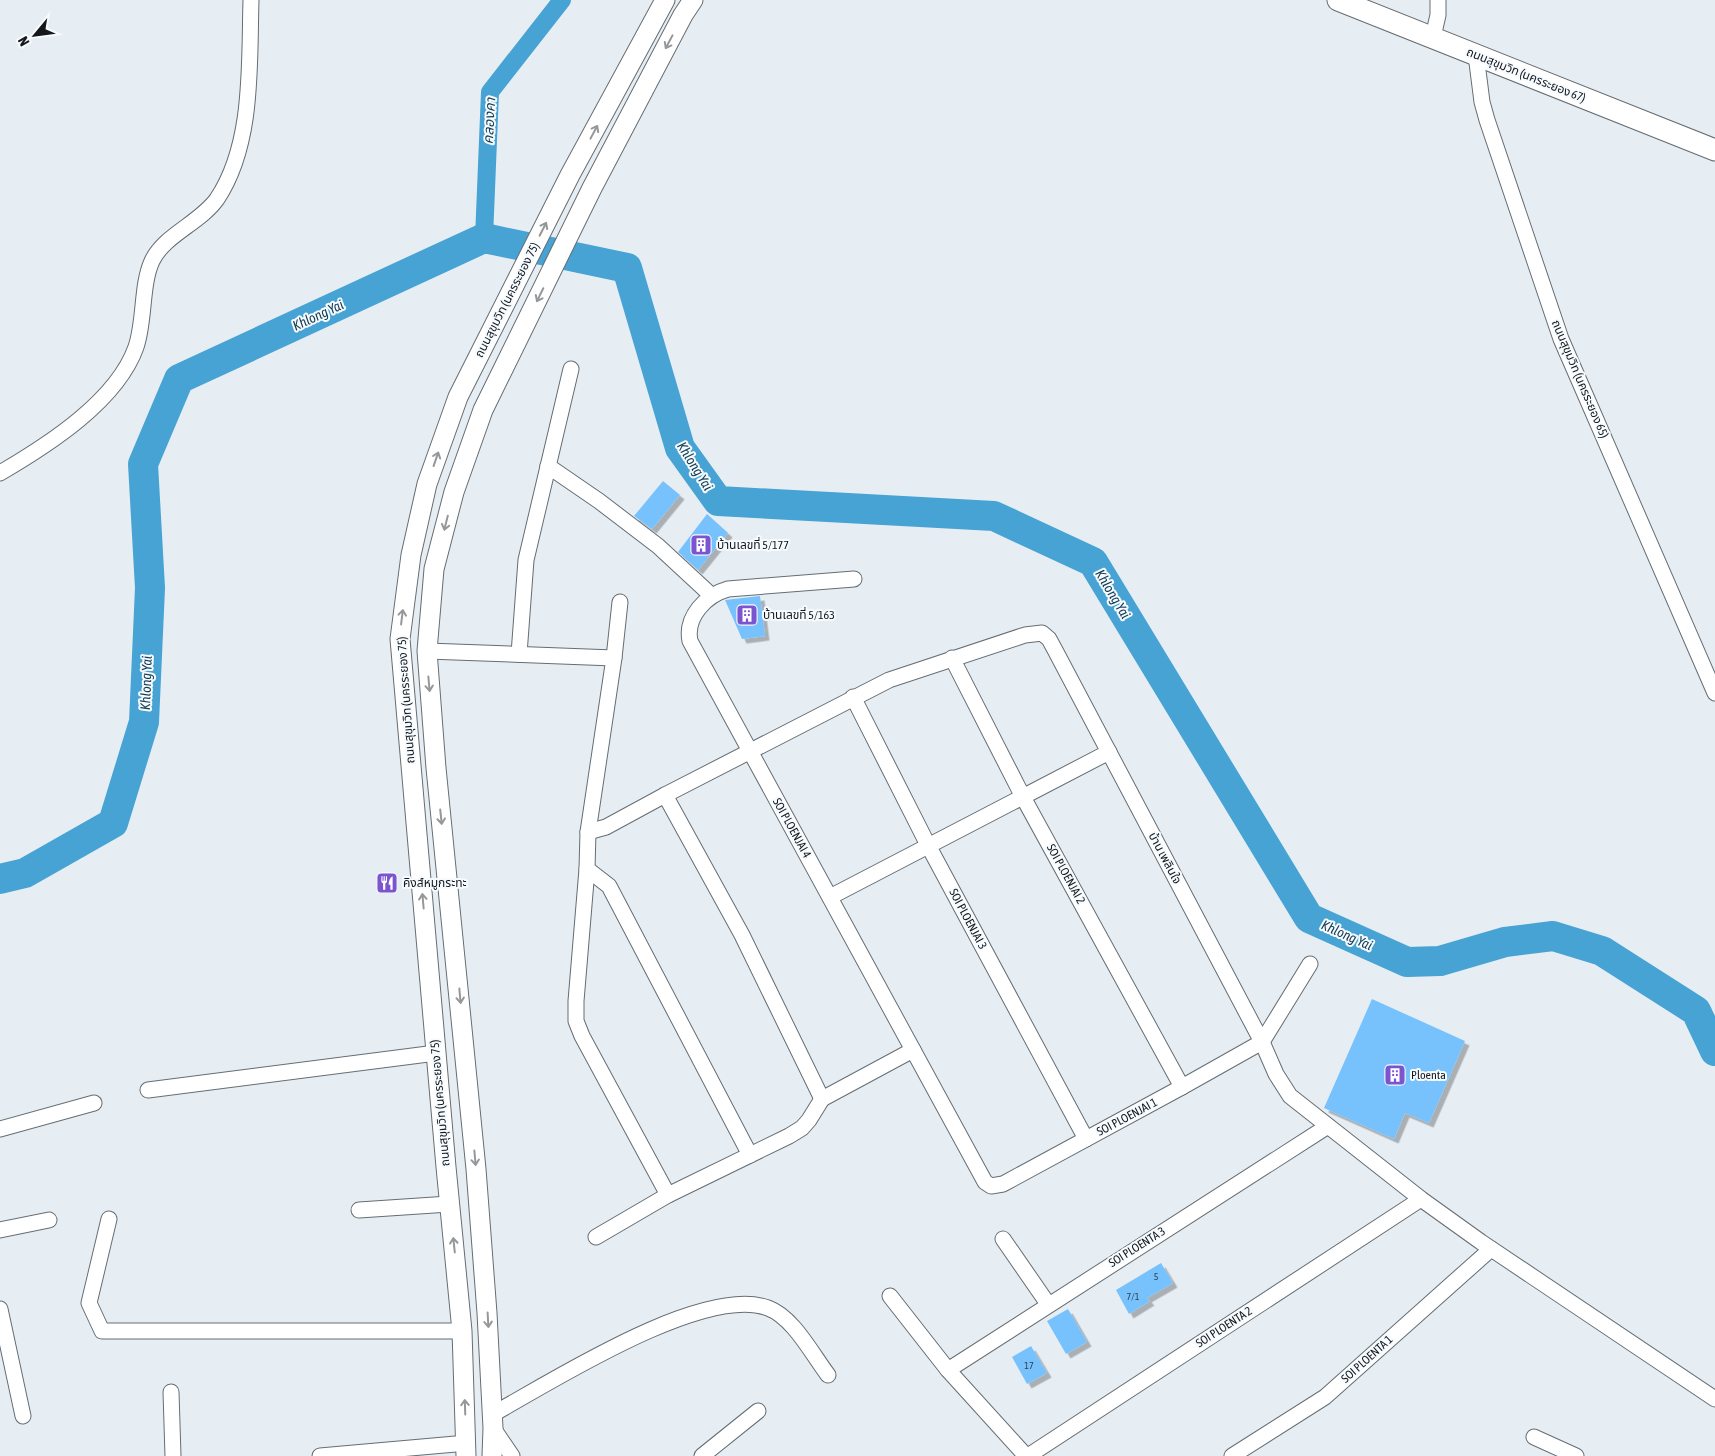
<svg xmlns="http://www.w3.org/2000/svg" width="1715" height="1456" font-family="'Asap Condensed','Noto Sans Thai',sans-serif">
	<style>
		.lines { fill: none; stroke-linecap: round; stroke-linejoin: round }
		.canal { stroke: #46a3d4; stroke-width: 18 }
		.river { stroke: #46a3d4; stroke-width: 30 }
		.building { fill: #77c2fd; filter: url(#shadow) }
		.minor-casing { stroke: #666d72; stroke-width: 17 }
		.tertiary-casing { stroke: #666d72; stroke-width: 21 }
		.secondary-casing { stroke: #666d72; stroke-width: 23 }
		.minor { stroke: #fff; stroke-width: 15 }
		.tertiary { stroke: #fff; stroke-width: 19 }
		.secondary { stroke: #fff; stroke-width: 21 }
		.oneway { stroke: #969798 }
		.labels { text-anchor: middle; stroke-width: 4; stroke-linejoin: round; paint-order: stroke }
		.number-label { font-size: 10px; fill: #2e4253 }
		.street-label { font-size: 12px; fill: #15171a; stroke: #f6fbff }
		.poi-label { font-size: 12px; fill: #15171a; stroke: #f6fbff; text-anchor: start }
		.water-label { font-size: 14px; font-style: italic; fill: #143c51; stroke: #f6fbff }
	</style>
	<defs>
		<filter id="shadow"><feDropShadow dx="4.5" dy="4.5" stdDeviation="0" flood-color="#0004"/></filter>
	</defs>
	<rect width="100%" height="100%" fill="#e6eef4"/>
	<g class="lines">
		<!-- canal -->
		<path class="canal" d="M 484,238 L 490,92 L 562,0"/>
		<!-- river -->
		<path class="river" d="M 0,879 L 25,873 L 113,823 L 144,722 L 150,588 L 143,464 L 179,379 L 484,238 L 627,268 L 680,448 L 718,501 L 994,516 L 1093,562 L 1309,918 L 1407,962 L 1440,961 L 1505,942 L 1553,936 L 1602,951 L 1696,1011 L 1715,1051"/>
	</g>
	<!-- building -->
	<g class="building">
		<path d="M 663,481 L 680,495 L 652,529 L 634,516 Z"/>
		<path d="M 707,514 L 728,533 L 698,570 L 678,552 Z"/>
		<path d="M 760,596 L 765,636 L 742,639 L 725,600 Z"/>
		<path d="M 1372,999 L 1465,1041 L 1429,1123 L 1405,1113 L 1394,1139 L 1324,1108 Z"/>
		<path d="M 1161,1263 L 1173,1283 L 1147,1298 L 1150,1301 L 1129,1314 L 1116,1290 Z"/>
		<path d="M 1068,1309 L 1087,1342 L 1066,1354 L 1047,1321 Z"/>
		<path d="M 1031,1346 L 1047,1373 L 1027,1384 L 1012,1357 Z"/>
	</g>
	<g class="lines">
		<!-- minor casing -->
		<g class="minor-casing">
			<g id="minor">
				<path d="M 1433,37 L 1438,15 L 1438,0"/>
				<path d="M 1476,55 L 1482,102 L 1487,120 L 1561,339 L 1715,693"/>
				<path d="M 548,466 L 599,501 L 658,546 L 712,596"/>
				<path d="M 0,473 C 48,445 117,401 136,347 C 145,321 141,285 152,261 C 164,235 200,223 217,199 C 254,144 249,63 251,0"/>
				<path d="M 854,579 L 728,589 C 706,595 685,617 690,641 L 985,1182 L 991,1186 L 1003,1184 L 1182,1087 L 1262,1042 L 1310,964"/>
				<path d="M 620,602 L 614,658 L 588,832 L 587,869 L 576,1001 L 576,1021 L 582,1036 L 668,1195"/>
				<path d="M 427,651 L 614,658"/>
				<path d="M 519,654 L 526,560 L 571,369"/>
				<path d="M 952,658 L 1023,797 L 1182,1087"/>
				<path d="M 853,697 L 929,847 L 1086,1139"/>
				<path d="M 665,795 L 742,935 L 822,1099"/>
				<path d="M 588,832 L 606,827 L 665,795 L 889,680 L 1025,635 L 1042,633 L 1049,639 L 1055,650 L 1262,1042 L 1276,1074 L 1290,1096 L 1421,1199 L 1481,1242 L 1715,1399"/>
				<path d="M 587,869 L 609,886 L 750,1155"/>
				<path d="M 830,897 L 1109,752"/>
				<path d="M 148,1090 L 436,1053"/>
				<path d="M 0,1129 L 94,1103"/>
				<path d="M 359,1210 L 449,1204"/>
				<path d="M 109,1219 L 89,1303 L 102,1331 L 462,1331"/>
				<path d="M 0,1230 L 49,1220"/>
				<path d="M 596,1237 L 668,1195 L 789,1136 L 802,1128 L 809,1120 L 822,1099 L 913,1050"/>
				<path d="M 1003,1239 L 1048,1304"/>
				<path d="M 890,1296 L 948,1370 L 1026,1456"/>
				<path d="M 0,1309 L 23,1416"/>
				<path d="M 948,1370 L 1328,1126"/>
				<path d="M 171,1392 L 173,1456"/>
				<path d="M 493,1414 C 551,1382 704,1284 768,1308 C 793,1317 812,1354 828,1375"/>
				<path d="M 493,1428 L 512,1456"/>
				<path d="M 1534,1437 L 1576,1456"/>
				<path d="M 320,1456 L 467,1443"/>
				<path d="M 702,1456 L 758,1411"/>
				<path d="M 1028,1456 L 1421,1199"/>
				<path d="M 1232,1456 L 1325,1397 L 1491,1249"/>
			</g>
		</g>
		<!-- tertiary casing -->
		<g class="tertiary-casing">
			<g id="tertiary">
				<path d="M 466,1456 L 462,1331 L 446,1167 L 400,639 L 411,555 L 427,484 L 458,397 L 570,175 L 665,0"/>
				<path d="M 492,1456 L 493,1428 L 487,1313 L 476,1169 L 436,768 L 427,651 L 434,569 L 454,492 L 483,410 L 592,188 L 683,15 L 693,0"/>
			</g>
		</g>
		<!-- secondary casing -->
		<g class="secondary-casing">
			<path id="secondary" d="M 1338,0 L 1715,150"/>
		</g>
		<!-- minor -->
		<use href="#minor" class="minor"/>
		<!-- tertiary -->
		<use href="#tertiary" class="tertiary"/>
		<!-- secondary -->
		<use href="#secondary" class="secondary"/>
	</g>
	<!-- one-way arrows -->
	<defs><path id="oneway-shaft" d="M-6 0H5M1.5-3L5.5 0L1.5 3" fill="none" stroke-width="1.6" stroke-linecap="round" stroke-linejoin="round" transform="scale(1.25)"/></defs>
	<g class="oneway">
		<use href="#oneway-shaft" transform="translate(669 42) rotate(118)"/>
		<use href="#oneway-shaft" transform="translate(594 132) rotate(-62)"/>
		<use href="#oneway-shaft" transform="translate(543 229) rotate(-63)"/>
		<use href="#oneway-shaft" transform="translate(540 295) rotate(116)"/>
		<use href="#oneway-shaft" transform="translate(436 459) rotate(-71)"/>
		<use href="#oneway-shaft" transform="translate(446 523) rotate(104)"/>
		<use href="#oneway-shaft" transform="translate(402 617) rotate(-83)"/>
		<use href="#oneway-shaft" transform="translate(429 684) rotate(85)"/>
		<use href="#oneway-shaft" transform="translate(441 817) rotate(84)"/>
		<use href="#oneway-shaft" transform="translate(423 901) rotate(-95)"/>
		<use href="#oneway-shaft" transform="translate(460 996) rotate(85)"/>
		<use href="#oneway-shaft" transform="translate(475 1158) rotate(85)"/>
		<use href="#oneway-shaft" transform="translate(454 1245) rotate(-96)"/>
		<use href="#oneway-shaft" transform="translate(488 1320) rotate(87)"/>
		<use href="#oneway-shaft" transform="translate(465 1407) rotate(-92)"/>
	</g>
	<!-- icons -->
	<defs>
		<g id="building-square" transform="scale(1.125)"><rect x="-9" y="-9" width="18" height="18" rx="4" fill="#7a55cf" stroke="#f6fbff"/><path d="M-4-6H4V6H1V3H-1V6H-4ZM-2.5-4.3h1.7v1.8h-1.7ZM.8-4.3h1.7v1.8H.8ZM-2.5-1h1.7V.8h-1.7ZM.8-1h1.7V.8H.8Z" fill="#fff"/></g>
		<g id="restaurant-square" transform="scale(1.125)"><rect x="-9" y="-9" width="18" height="18" rx="4" fill="#7a55cf" stroke="#f6fbff"/><path d="M-5-6h1v4h1v-4h1v4h1v-4h1v5L-1.5 .5V6h-2V.5L-5-1ZM5-6V6H3V1.5H1.5Q1.5-4 5-6Z" fill="#fff"/></g>
	</defs>
	<g fill-rule="evenodd">
		<use href="#building-square" x="701" y="545"/>
		<use href="#building-square" x="747" y="615"/>
		<use href="#restaurant-square" x="387" y="883"/>
		<use href="#building-square" x="1395" y="1075"/>
	</g>
	<g class="labels">
		<!-- number labels -->
		<g class="number-label">
			<text x="1156" y="1280">5</text>
			<text x="1133" y="1300">7/1</text>
			<text x="1029" y="1369">17</text>
		</g>
		<!-- street labels -->
		<g class="street-label">
			<text transform="translate(1526 75) rotate(22)" y="4">ถนนสุขุมวิท (นครระยอง 67)</text>
			<text transform="translate(507 300) rotate(-63)" y="4">ถนนสุขุมวิท (นครระยอง 75)</text>
			<text transform="translate(1580 379) rotate(67)" y="4">ถนนสุขุมวิท (นครระยอง 65)</text>
			<text transform="translate(406 700) rotate(-94)" y="4">ถนนสุขุมวิท (นครระยอง 75)</text>
			<text transform="translate(792 828) rotate(61)" y="4">SOI PLOENJAI 4</text>
			<text transform="translate(1165 858) rotate(62)" y="4">บ้าน เพลินใจ</text>
			<text transform="translate(1066 874) rotate(61)" y="4">SOI PLOENJAI 2</text>
			<text transform="translate(968 919) rotate(62)" y="4">SOI PLOENJAI 3</text>
			<text transform="translate(440 1103) rotate(-95)" y="4">ถนนสุขุมวิท (นครระยอง 75)</text>
			<text transform="translate(1127 1117) rotate(-28)" y="4">SOI PLOENJAI 1</text>
			<text transform="translate(1137 1247) rotate(-32)" y="4">SOI PLOENTA 3</text>
			<text transform="translate(1224 1327) rotate(-33)" y="4">SOI PLOENTA 2</text>
			<text transform="translate(1367 1359) rotate(-42)" y="4">SOI PLOENTA 1</text>
		</g>
		<!-- poi labels -->
		<g class="poi-label">
			<text x="717" y="549">บ้านเลขที่ 5/177</text>
			<text x="763" y="619">บ้านเลขที่ 5/163</text>
			<text x="403" y="887">คิงส์หมูกระทะ</text>
			<text x="1411" y="1079">Ploenta</text>
		</g>
		<!-- water labels -->
		<g class="water-label">
			<text transform="translate(489 121) rotate(-87)" y="5">คลองคา</text>
			<text transform="translate(318 315) rotate(-25)" y="5">Khlong Yai</text>
			<text transform="translate(695 466) rotate(58)" y="5">Khlong Yai</text>
			<text transform="translate(1113 594) rotate(59)" y="5">Khlong Yai</text>
			<text transform="translate(146 683) rotate(-88)" y="5">Khlong Yai</text>
			<text transform="translate(1347 935) rotate(24)" y="5">Khlong Yai</text>
		</g>
	</g>
	<!-- north arrow -->
	<g transform="translate(35 35) rotate(241)" stroke="#f6fbff" stroke-width="4" paint-order="stroke">
	<path d="M0-4L9 19L0 12L-9 19Z" fill="#15171a"/>
	<text y="-8" font-size="14" font-weight="bold" text-anchor="middle" fill="#15171a">N</text>
	</g>
</svg>
